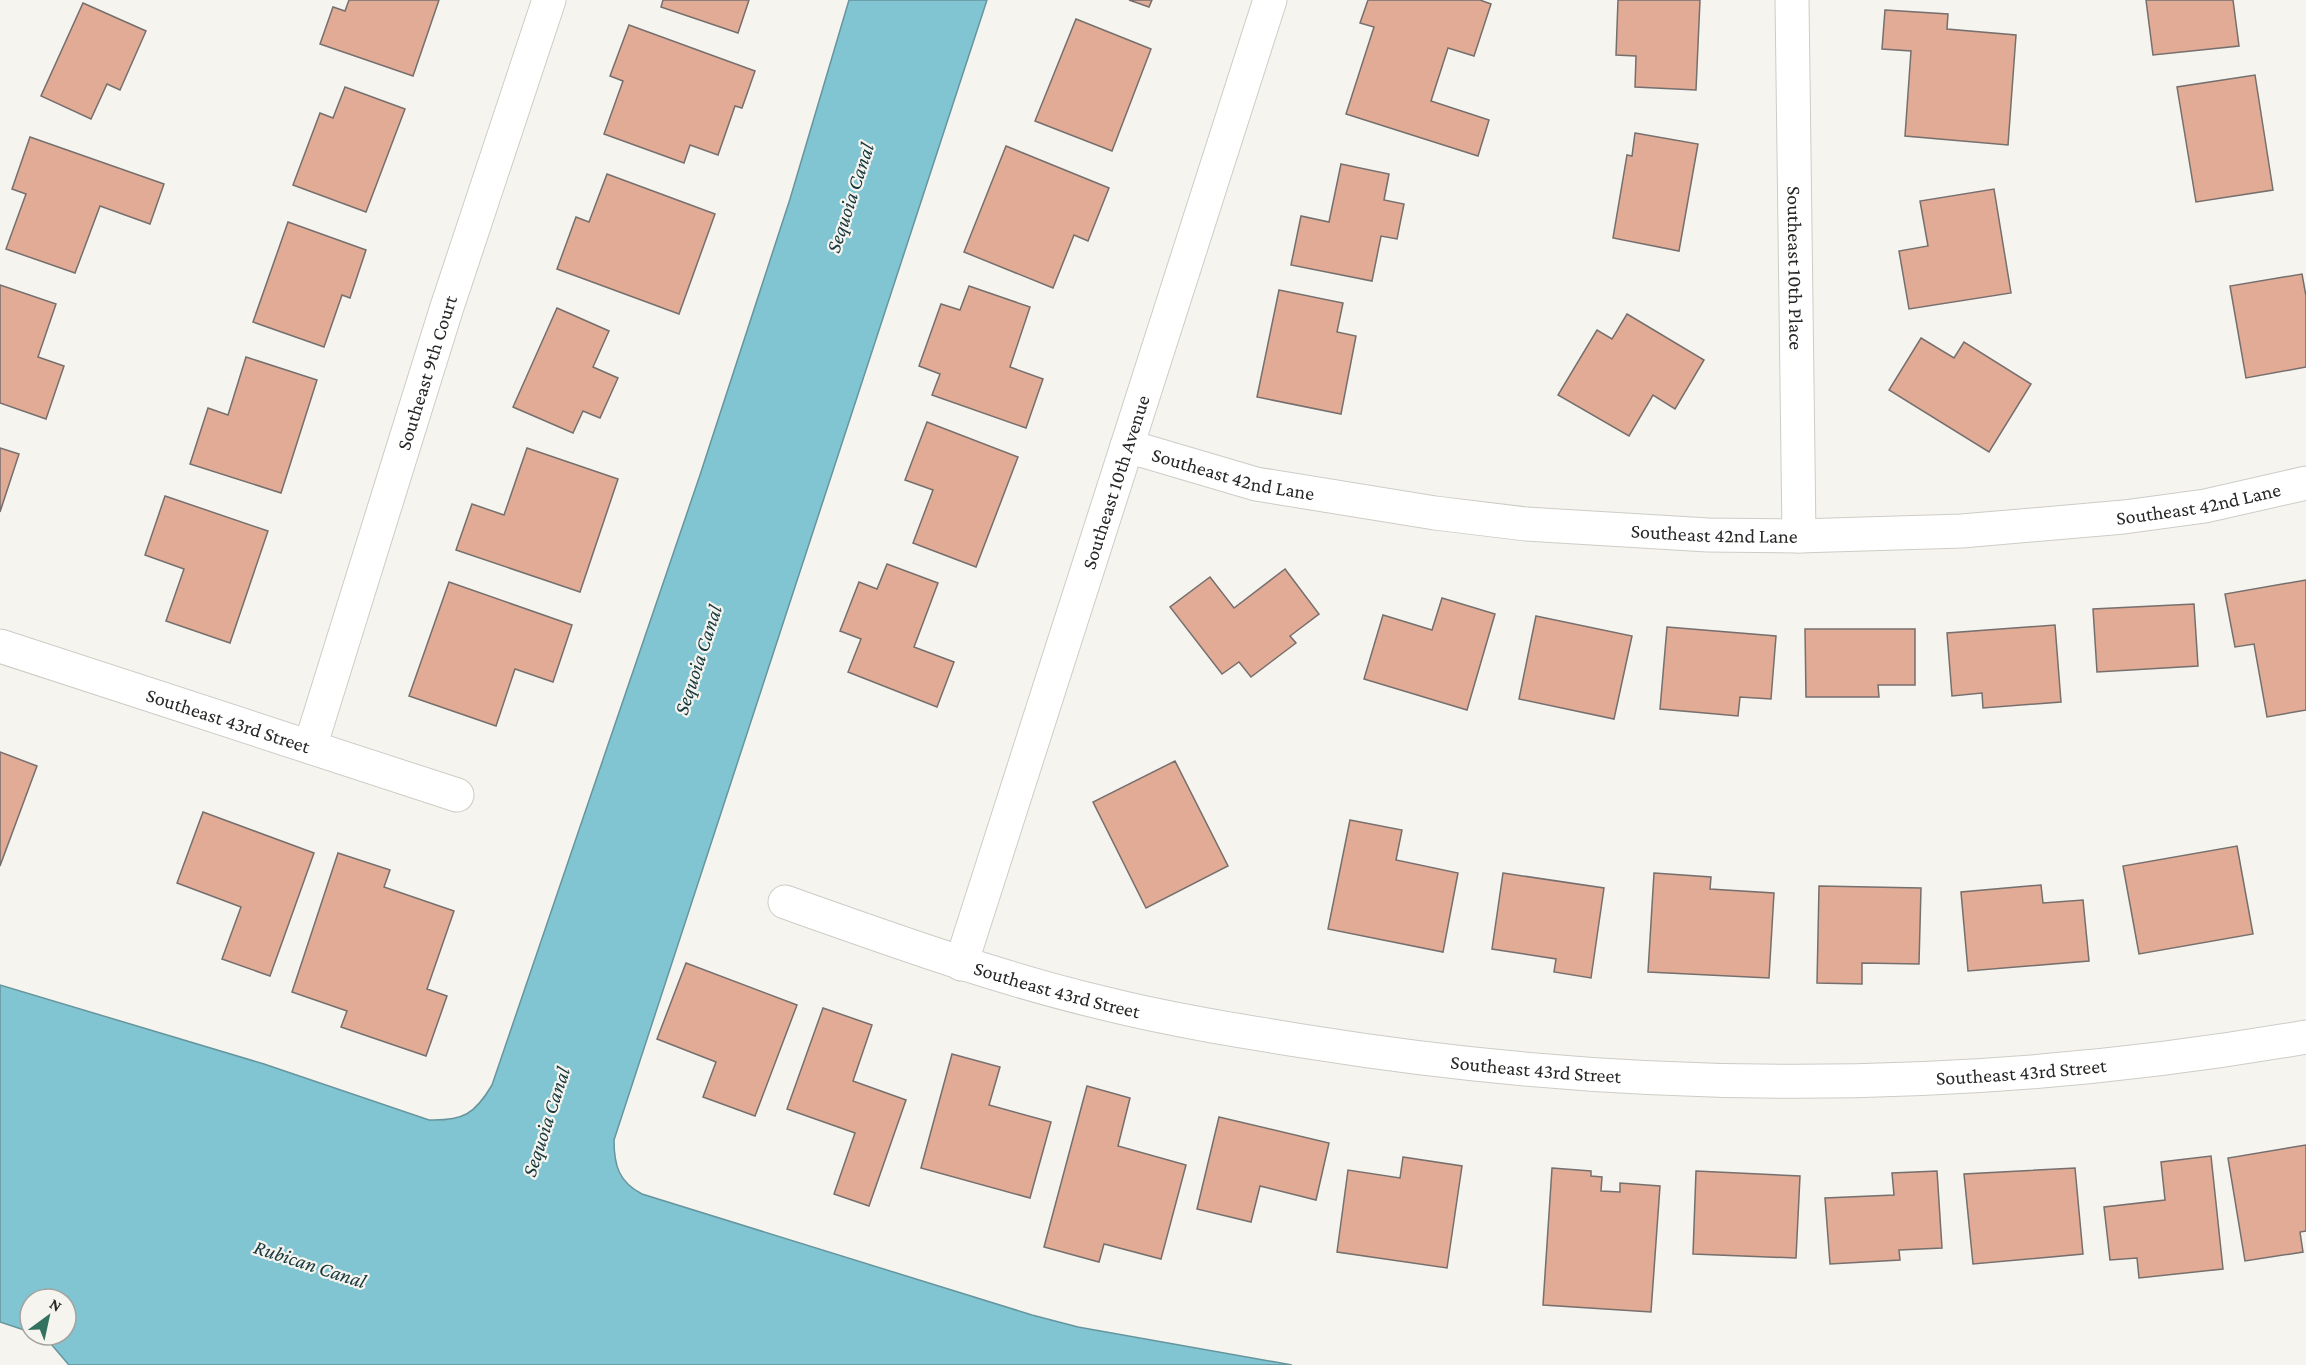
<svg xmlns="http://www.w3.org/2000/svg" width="2306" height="1365" font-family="'Crimson Pro',serif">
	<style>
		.water { fill: #81c4d2; stroke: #66959e; stroke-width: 1.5 }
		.building { fill: #e1ab96; stroke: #756f6d; stroke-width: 1.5 }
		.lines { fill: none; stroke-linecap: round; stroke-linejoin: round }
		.minor-casing { stroke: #cdccc6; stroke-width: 35 }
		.minor { stroke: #fff; stroke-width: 33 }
		.labels { text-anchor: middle; stroke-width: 4.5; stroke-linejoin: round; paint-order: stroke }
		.street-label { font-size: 20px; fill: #272725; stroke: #f6f4ef }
		.water-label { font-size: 21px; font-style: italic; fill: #15373d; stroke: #f6f4ef }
	</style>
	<rect width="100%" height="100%" fill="#f6f4ef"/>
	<!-- water -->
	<path class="water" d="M 849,0 L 987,0 L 614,1140 C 614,1166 619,1182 642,1194 L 1032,1315 L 1078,1327 L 1292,1365 L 69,1365 L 51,1344 L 35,1335 L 66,1335 L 66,1299 L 30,1299 L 30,1332 L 0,1322 L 0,985 L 264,1064 L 429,1120 C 463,1121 475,1114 492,1085 L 700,475 L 790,199 Z"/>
	<!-- building -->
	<g class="building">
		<path d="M 349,0 L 439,0 L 413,76 L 320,44 L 333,7 L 345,11 Z"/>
		<path d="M 663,0 L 749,0 L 738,33 L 661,7 Z"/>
		<path d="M 1129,0 L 1152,0 L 1149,7 Z"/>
		<path d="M 1368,0 L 1480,0 L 1491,4 L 1474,56 L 1448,48 L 1431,101 L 1489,120 L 1478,156 L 1346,114 L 1374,27 L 1360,23 Z"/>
		<path d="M 1618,0 L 1700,0 L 1696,90 L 1635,87 L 1636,56 L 1616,55 Z"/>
		<path d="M 2146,0 L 2233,0 L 2239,46 L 2153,55 Z"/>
		<path d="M 83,3 L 146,31 L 120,90 L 107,84 L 91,119 L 41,96 Z"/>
		<path d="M 1885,10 L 1948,14 L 1947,29 L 2016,35 L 2008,145 L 1905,136 L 1911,51 L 1882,49 Z"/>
		<path d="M 1076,19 L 1151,49 L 1112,151 L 1035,121 Z"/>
		<path d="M 629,25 L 755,71 L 742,108 L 735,106 L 718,155 L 690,145 L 684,163 L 604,134 L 623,81 L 610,76 Z"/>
		<path d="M 2255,75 L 2273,190 L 2196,202 L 2177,87 Z"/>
		<path d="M 345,87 L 405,109 L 366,212 L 293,185 L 320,113 L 333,118 Z"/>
		<path d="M 1635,133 L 1698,144 L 1679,251 L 1613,238 L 1627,155 L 1632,156 Z"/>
		<path d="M 30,137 L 164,184 L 150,224 L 100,206 L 75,273 L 6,249 L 26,194 L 12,189 Z"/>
		<path d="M 1006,146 L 1109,188 L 1088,241 L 1074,235 L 1053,288 L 964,252 Z"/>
		<path d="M 1341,164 L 1389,174 L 1384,200 L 1404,204 L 1397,239 L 1381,236 L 1372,281 L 1291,265 L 1301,216 L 1329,222 Z"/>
		<path d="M 607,174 L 715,214 L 679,314 L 557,269 L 576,217 L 589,222 Z"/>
		<path d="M 1994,189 L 2011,293 L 1909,309 L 1899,251 L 1928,246 L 1920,201 Z"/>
		<path d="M 288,222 L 366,250 L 350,298 L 342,295 L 324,347 L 253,322 Z"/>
		<path d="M 2302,274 L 2306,296 L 2306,367 L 2246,378 L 2230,286 Z"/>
		<path d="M 0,285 L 56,304 L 38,357 L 64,366 L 46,419 L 0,403 Z"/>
		<path d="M 969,286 L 1030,307 L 1010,367 L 1043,379 L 1026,428 L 932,395 L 940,374 L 919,366 L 941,304 L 960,310 Z"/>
		<path d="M 1279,290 L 1343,303 L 1337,332 L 1356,336 L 1341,414 L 1257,397 Z"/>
		<path d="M 557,308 L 609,331 L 593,367 L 618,378 L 600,418 L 583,411 L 573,433 L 513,407 Z"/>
		<path d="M 1627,314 L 1704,360 L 1675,409 L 1653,395 L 1629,436 L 1558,395 L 1597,330 L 1612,339 Z"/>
		<path d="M 1921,338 L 1954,358 L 1964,342 L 2031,384 L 1989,452 L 1889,390 Z"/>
		<path d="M 246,357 L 317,380 L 281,493 L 190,464 L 208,408 L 228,415 Z"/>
		<path d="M 927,422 L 1018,457 L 976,567 L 913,543 L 933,490 L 905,480 Z"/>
		<path d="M 0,448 L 19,454 L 0,512 Z"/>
		<path d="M 527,448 L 618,479 L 580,592 L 456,550 L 472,504 L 504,515 Z"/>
		<path d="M 165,496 L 268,531 L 230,643 L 166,621 L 184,569 L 145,555 Z"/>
		<path d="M 887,564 L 938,583 L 914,647 L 954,662 L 937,707 L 848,672 L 861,639 L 840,631 L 859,582 L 877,589 Z"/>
		<path d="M 1285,569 L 1319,614 L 1290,636 L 1296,643 L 1251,677 L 1239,662 L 1222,674 L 1170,607 L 1210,577 L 1234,608 Z"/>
		<path d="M 2306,580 L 2306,710 L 2267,717 L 2254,644 L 2235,647 L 2225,594 Z"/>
		<path d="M 449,582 L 572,625 L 553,682 L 515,669 L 496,726 L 409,696 Z"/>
		<path d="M 1442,598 L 1495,614 L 1467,710 L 1364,679 L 1383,615 L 1432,630 Z"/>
		<path d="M 2194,604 L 2198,666 L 2097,672 L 2093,609 Z"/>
		<path d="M 1536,616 L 1632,636 L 1614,719 L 1519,699 Z"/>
		<path d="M 2055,625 L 2061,702 L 1983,708 L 1982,693 L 1952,696 L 1947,633 Z"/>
		<path d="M 1667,627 L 1776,636 L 1771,699 L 1740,697 L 1738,716 L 1660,709 Z"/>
		<path d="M 1805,629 L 1915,629 L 1915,685 L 1878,685 L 1879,697 L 1806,697 Z"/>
		<path d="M 0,752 L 37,766 L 0,866 Z"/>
		<path d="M 1175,761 L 1228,866 L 1146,908 L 1093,802 Z"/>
		<path d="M 203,812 L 314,853 L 270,976 L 222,959 L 241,907 L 177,883 Z"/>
		<path d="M 1350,820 L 1402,830 L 1396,860 L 1458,873 L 1443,952 L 1328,929 Z"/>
		<path d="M 2237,846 L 2253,934 L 2139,954 L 2123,866 Z"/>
		<path d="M 338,853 L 390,870 L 384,887 L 454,911 L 427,989 L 447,996 L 426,1056 L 341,1027 L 347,1011 L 292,992 Z"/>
		<path d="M 1503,873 L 1604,888 L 1591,978 L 1554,972 L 1556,959 L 1492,949 Z"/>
		<path d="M 1654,873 L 1711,877 L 1710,889 L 1774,893 L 1769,978 L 1648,972 Z"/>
		<path d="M 2041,885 L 2043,903 L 2083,900 L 2089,961 L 1968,971 L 1961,892 Z"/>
		<path d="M 1819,886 L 1921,888 L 1919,964 L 1862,963 L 1862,984 L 1817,983 Z"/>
		<path d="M 686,963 L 797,1005 L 755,1116 L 703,1097 L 716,1062 L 657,1039 Z"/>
		<path d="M 823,1008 L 872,1025 L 853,1081 L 906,1100 L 869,1206 L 834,1194 L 855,1133 L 787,1109 Z"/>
		<path d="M 952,1054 L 1000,1067 L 989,1105 L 1051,1122 L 1030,1198 L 921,1168 Z"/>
		<path d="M 1087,1086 L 1130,1098 L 1118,1146 L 1186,1165 L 1161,1259 L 1104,1244 L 1099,1262 L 1044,1247 Z"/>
		<path d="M 1219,1117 L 1329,1143 L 1316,1200 L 1260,1186 L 1251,1222 L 1197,1209 Z"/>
		<path d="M 2306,1145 L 2306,1231 L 2300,1232 L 2303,1252 L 2245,1261 L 2228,1158 Z"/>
		<path d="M 2211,1156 L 2223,1269 L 2139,1278 L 2137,1258 L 2110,1260 L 2104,1207 L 2165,1200 L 2161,1162 Z"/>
		<path d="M 1403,1157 L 1462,1166 L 1447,1268 L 1337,1252 L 1348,1170 L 1400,1178 Z"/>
		<path d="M 1552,1168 L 1591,1171 L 1591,1176 L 1602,1177 L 1601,1191 L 1620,1192 L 1620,1183 L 1660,1186 L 1651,1312 L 1543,1305 Z"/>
		<path d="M 2075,1168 L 2083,1254 L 1973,1264 L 1964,1174 Z"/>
		<path d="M 1696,1171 L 1800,1176 L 1796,1258 L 1693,1254 Z"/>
		<path d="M 1937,1171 L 1942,1248 L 1899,1250 L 1900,1260 L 1830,1264 L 1825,1198 L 1894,1195 L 1892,1173 Z"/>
	</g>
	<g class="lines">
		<!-- minor casing -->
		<g class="minor-casing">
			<g id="minor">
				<path id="s1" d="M 1792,0 L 1799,536"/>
				<path id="s2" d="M 1127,446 L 1256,484 L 1435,513 L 1526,524 L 1708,535 L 1799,536 L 1962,531 L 2124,517 L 2205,506 L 2306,483"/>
				<path id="s3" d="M 0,646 L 457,795"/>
				<path id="s4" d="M 310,747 L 446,310 L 549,0"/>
				<path id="s5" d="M 785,902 C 890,939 994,977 1103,1003 C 1171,1020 1240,1031 1309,1042 C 1640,1095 1975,1095 2306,1037"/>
				<path id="s6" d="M 961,964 L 1270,0"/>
			</g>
		</g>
		<!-- minor -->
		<use href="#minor" class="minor"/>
	</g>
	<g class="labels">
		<!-- street labels -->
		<g class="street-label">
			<text dy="7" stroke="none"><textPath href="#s1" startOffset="268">Southeast 10th Place</textPath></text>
			<text dy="7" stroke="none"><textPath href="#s4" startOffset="392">Southeast 9th Court</textPath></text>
			<text dy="7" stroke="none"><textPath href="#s2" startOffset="110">Southeast 42nd Lane</textPath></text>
			<text dy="7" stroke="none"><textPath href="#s6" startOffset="506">Southeast 10th Avenue</textPath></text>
			<text dy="7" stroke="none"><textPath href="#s2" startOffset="1082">Southeast 42nd Lane</textPath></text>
			<text dy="7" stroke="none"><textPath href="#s2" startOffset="596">Southeast 42nd Lane</textPath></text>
			<text dy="7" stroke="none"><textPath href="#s3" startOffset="240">Southeast 43rd Street</textPath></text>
			<text dy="7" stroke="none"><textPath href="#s5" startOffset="286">Southeast 43rd Street</textPath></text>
			<text dy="7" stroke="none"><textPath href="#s5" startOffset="772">Southeast 43rd Street</textPath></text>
			<text dy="7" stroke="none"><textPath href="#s5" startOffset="1258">Southeast 43rd Street</textPath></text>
		</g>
		<!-- water labels -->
		<g class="water-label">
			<text transform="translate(850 198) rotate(-72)" y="7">Sequoia Canal</text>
			<text transform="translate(698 660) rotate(-72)" y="7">Sequoia Canal</text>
			<text transform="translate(546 1122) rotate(-72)" y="7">Sequoia Canal</text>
			<text transform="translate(310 1264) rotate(18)" y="7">Rubican Canal</text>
		</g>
	</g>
	<!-- north arrow -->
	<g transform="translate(48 1317) rotate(33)"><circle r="28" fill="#f6f4ef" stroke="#a3a29e" stroke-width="1.5"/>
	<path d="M0-4.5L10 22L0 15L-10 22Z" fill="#347260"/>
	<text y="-9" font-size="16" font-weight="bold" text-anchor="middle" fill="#272725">N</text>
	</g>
</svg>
